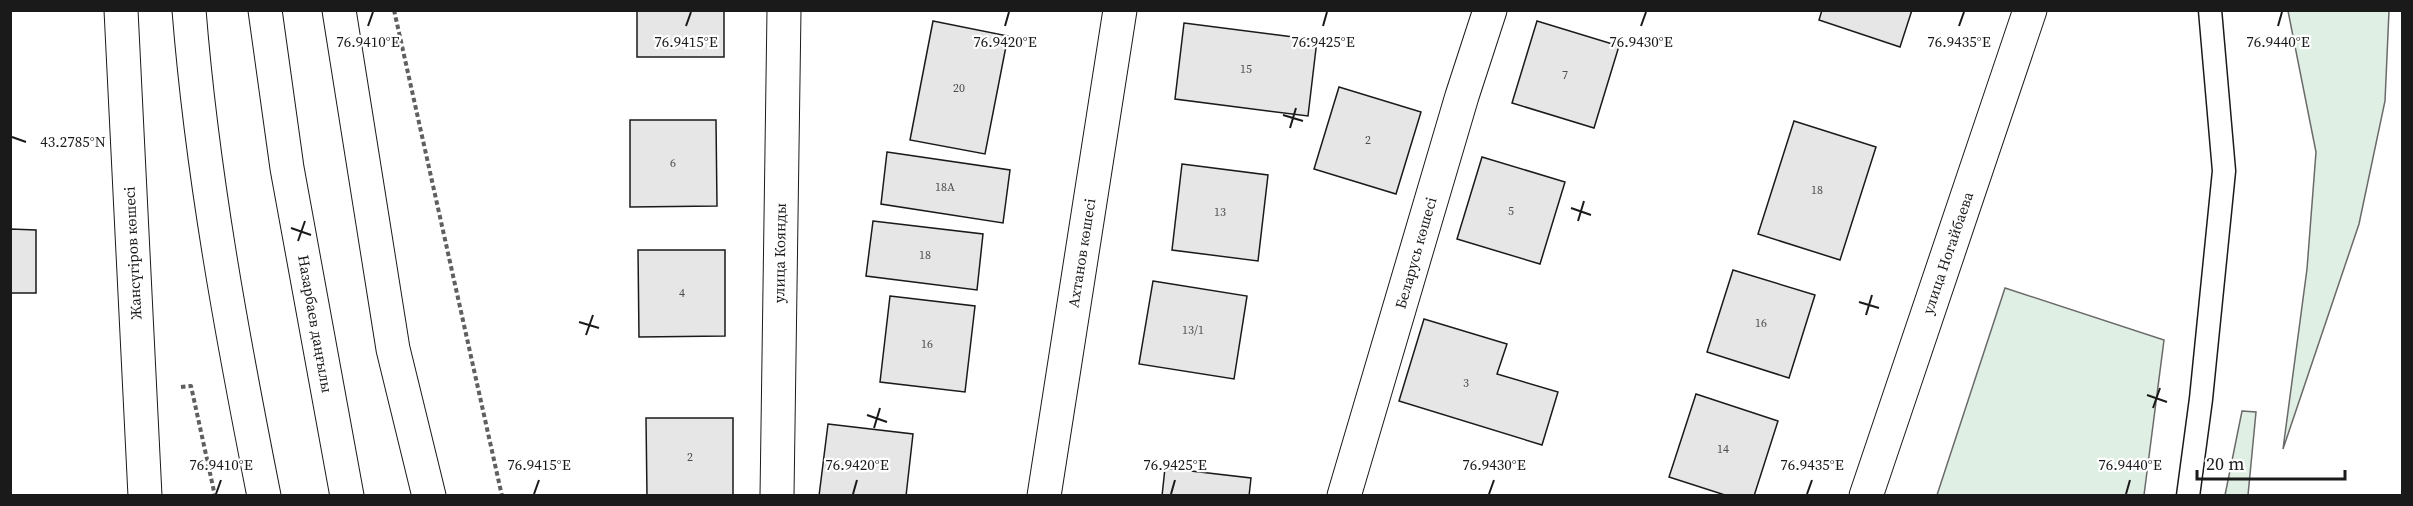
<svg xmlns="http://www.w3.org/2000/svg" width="2413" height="506" font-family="'Source Serif 4',serif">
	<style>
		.green { fill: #e0efe3; stroke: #6a6a6a; stroke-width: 1.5 }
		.building { fill: #e6e6e6; stroke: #1a1a1a; stroke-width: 1.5 }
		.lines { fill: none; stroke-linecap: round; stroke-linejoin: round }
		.service-casing { stroke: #1a1a1a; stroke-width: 25 }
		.minor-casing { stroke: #1a1a1a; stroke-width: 35 }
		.tertiary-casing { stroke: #1a1a1a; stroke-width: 35 }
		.secondary-casing { stroke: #1a1a1a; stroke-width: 35 }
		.path { stroke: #5f5f5f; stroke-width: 4; stroke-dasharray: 4.5 3; stroke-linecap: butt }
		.service { stroke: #fff; stroke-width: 22 }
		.minor { stroke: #fff; stroke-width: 33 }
		.tertiary { stroke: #fff; stroke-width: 33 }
		.secondary { stroke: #fff; stroke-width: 33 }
		.ticks { fill: none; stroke: #1a1a1a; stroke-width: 2 }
		.labels { text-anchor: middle; stroke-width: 4.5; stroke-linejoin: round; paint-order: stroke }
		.number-label { font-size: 12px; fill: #4d4d4d }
		.street-label { font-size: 15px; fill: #1a1a1a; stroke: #fff }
		.ticks-label { font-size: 15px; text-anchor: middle; fill: #1a1a1a; stroke: #fff; stroke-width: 4.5; stroke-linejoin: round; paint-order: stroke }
	</style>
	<rect width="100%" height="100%" fill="#fff"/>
	<!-- green -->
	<g class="green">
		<path d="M 2288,11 L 2389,11 L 2385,101 L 2359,224 L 2283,449 L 2307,269 L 2316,152 Z"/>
		<path d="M 2005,288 L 2164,340 L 2144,495 L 1937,495 Z"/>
		<path d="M 2242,411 L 2256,412 L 2248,495 L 2225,495 Z"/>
	</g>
	<!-- building -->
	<g class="building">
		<rect x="637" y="10" width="87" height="47"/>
		<path d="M 1822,10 L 1912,10 L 1900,47 L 1819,20 Z"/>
		<path d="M 933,21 L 1008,36 L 985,154 L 910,140 Z"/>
		<path d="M 1537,21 L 1619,46 L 1594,128 L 1512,103 Z"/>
		<path d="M 1184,23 L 1317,40 L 1308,116 L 1175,99 Z"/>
		<path d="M 1339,87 L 1421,112 L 1396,194 L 1314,169 Z"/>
		<path d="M 630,120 L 716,120 L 717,206 L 630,207 Z"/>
		<path d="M 1794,121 L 1876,147 L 1840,260 L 1758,234 Z"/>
		<path d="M 887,152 L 1010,170 L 1003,223 L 881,204 Z"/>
		<path d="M 1482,157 L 1565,182 L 1540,264 L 1457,239 Z"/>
		<path d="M 1182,164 L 1268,175 L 1258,261 L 1172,250 Z"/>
		<path d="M 873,221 L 983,234 L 977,290 L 866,276 Z"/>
		<path d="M 10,229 L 36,230 L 36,293 L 10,293 Z"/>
		<path d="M 638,250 L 725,250 L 725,336 L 639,337 Z"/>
		<path d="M 1733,270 L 1815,295 L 1789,378 L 1707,352 Z"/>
		<path d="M 1153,281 L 1247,296 L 1234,379 L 1139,364 Z"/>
		<path d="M 890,296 L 975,306 L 965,392 L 880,382 Z"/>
		<path d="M 1424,319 L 1507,344 L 1497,374 L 1558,392 L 1542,445 L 1399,401 Z"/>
		<path d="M 1696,394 L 1778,421 L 1754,496 L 1728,496 L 1669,477 Z"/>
		<path d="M 646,418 L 733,418 L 733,496 L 647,496 Z"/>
		<path d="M 828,424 L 913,434 L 906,496 L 819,496 Z"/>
		<path d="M 1165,468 L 1251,478 L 1249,496 L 1162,496 Z"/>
	</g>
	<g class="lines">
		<!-- service casing -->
		<g class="service-casing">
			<path id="service" d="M 2188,496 L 2201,399 L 2224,171 L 2210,10"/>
		</g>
		<!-- minor casing -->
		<g class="minor-casing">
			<g id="minor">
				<path d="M 777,496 L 784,10"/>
				<path d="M 1044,496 L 1120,10"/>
				<path d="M 1344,496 L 1462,96 L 1490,10"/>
				<path d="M 1866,496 L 2030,10"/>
			</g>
		</g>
		<!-- tertiary casing -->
		<g class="tertiary-casing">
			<g id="tertiary">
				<path d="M 121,10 L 145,496"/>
				<path d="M 339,10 L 393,349 L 429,496"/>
			</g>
		</g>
		<!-- secondary casing -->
		<g class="secondary-casing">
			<g id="secondary">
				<path d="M 189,10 C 202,173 232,335 264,496"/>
				<path d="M 265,10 L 287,168 L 347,496"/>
			</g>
		</g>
		<!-- path -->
		<g class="path">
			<path d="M 394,10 L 502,496"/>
			<path d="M 181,387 L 191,386 L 215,496"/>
		</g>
		<!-- service -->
		<use href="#service" class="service"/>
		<!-- minor -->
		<use href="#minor" class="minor"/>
		<!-- tertiary -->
		<use href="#tertiary" class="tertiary"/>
		<!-- secondary -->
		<use href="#secondary" class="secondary"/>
	</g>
	<!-- ticks -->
	<path class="ticks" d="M 368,26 L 373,12M 686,26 L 691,12M 1005,26 L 1009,12M 1323,26 L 1327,12M 1641,26 L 1646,12M 1959,26 L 1964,12M 2278,26 L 2282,12M 1283,115 L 1303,121M 1290,128 L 1296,108M 12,137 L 26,142M 1571,208 L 1591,215M 1578,221 L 1584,201M 291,228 L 311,235M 298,241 L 305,221M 1859,302 L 1879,308M 1866,315 L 1872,295M 579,322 L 599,328M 586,335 L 593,315M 2147,395 L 2167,402M 2153,408 L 2160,388M 867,415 L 887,422M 874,428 L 880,408M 216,494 L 221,480M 534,494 L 539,480M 853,494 L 857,480M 1171,494 L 1175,480M 1489,494 L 1494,480M 1807,494 L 1812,480M 2126,494 L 2130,480"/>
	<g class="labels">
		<!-- number labels -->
		<g class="number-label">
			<text x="1246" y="73">15</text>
			<text x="1565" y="79">7</text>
			<text x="959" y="92">20</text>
			<text x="1368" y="144">2</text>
			<text x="673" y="167">6</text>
			<text x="945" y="191">18А</text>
			<text x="1817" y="194">18</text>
			<text x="1511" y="215">5</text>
			<text x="1220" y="216">13</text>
			<text x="925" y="259">18</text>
			<text x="682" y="297">4</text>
			<text x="1761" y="327">16</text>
			<text x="1193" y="334">13/1</text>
			<text x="927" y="348">16</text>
			<text x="1466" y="387">3</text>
			<text x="1723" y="453">14</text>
			<text x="690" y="461">2</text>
		</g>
		<!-- street labels -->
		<g class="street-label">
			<text transform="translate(133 253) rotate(-93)" y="5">Жансүгіров көшесі</text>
			<text transform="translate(780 253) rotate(-89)" y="5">улица Коянды</text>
			<text transform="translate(1082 253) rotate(-81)" y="5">Ахтанов көшесі</text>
			<text transform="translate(1416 253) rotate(-74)" y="5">Беларусь көшесі</text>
			<text transform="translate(1948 253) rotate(-71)" y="5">улица Ногайбаева</text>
			<text transform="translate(315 324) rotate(80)" y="5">Назарбаев даңғылы</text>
		</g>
	</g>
	<g class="ticks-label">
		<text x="368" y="47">76.9410°E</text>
		<text x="686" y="47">76.9415°E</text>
		<text x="1005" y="47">76.9420°E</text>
		<text x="1323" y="47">76.9425°E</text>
		<text x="1641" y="47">76.9430°E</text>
		<text x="1959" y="47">76.9435°E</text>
		<text x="2278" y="47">76.9440°E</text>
		<text x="73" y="147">43.2785°N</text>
		<text x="221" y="470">76.9410°E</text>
		<text x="539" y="470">76.9415°E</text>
		<text x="857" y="470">76.9420°E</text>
		<text x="1175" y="470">76.9425°E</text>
		<text x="1494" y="470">76.9430°E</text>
		<text x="1812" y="470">76.9435°E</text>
		<text x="2130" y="470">76.9440°E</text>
	</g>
	<!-- border -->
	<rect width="2413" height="506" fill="none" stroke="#1a1a1a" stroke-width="24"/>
	<!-- scale -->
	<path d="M2197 470v9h148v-9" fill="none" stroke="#1a1a1a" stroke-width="3"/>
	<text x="2206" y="470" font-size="18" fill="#1a1a1a" stroke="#ffffff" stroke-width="4.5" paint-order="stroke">20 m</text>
</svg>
